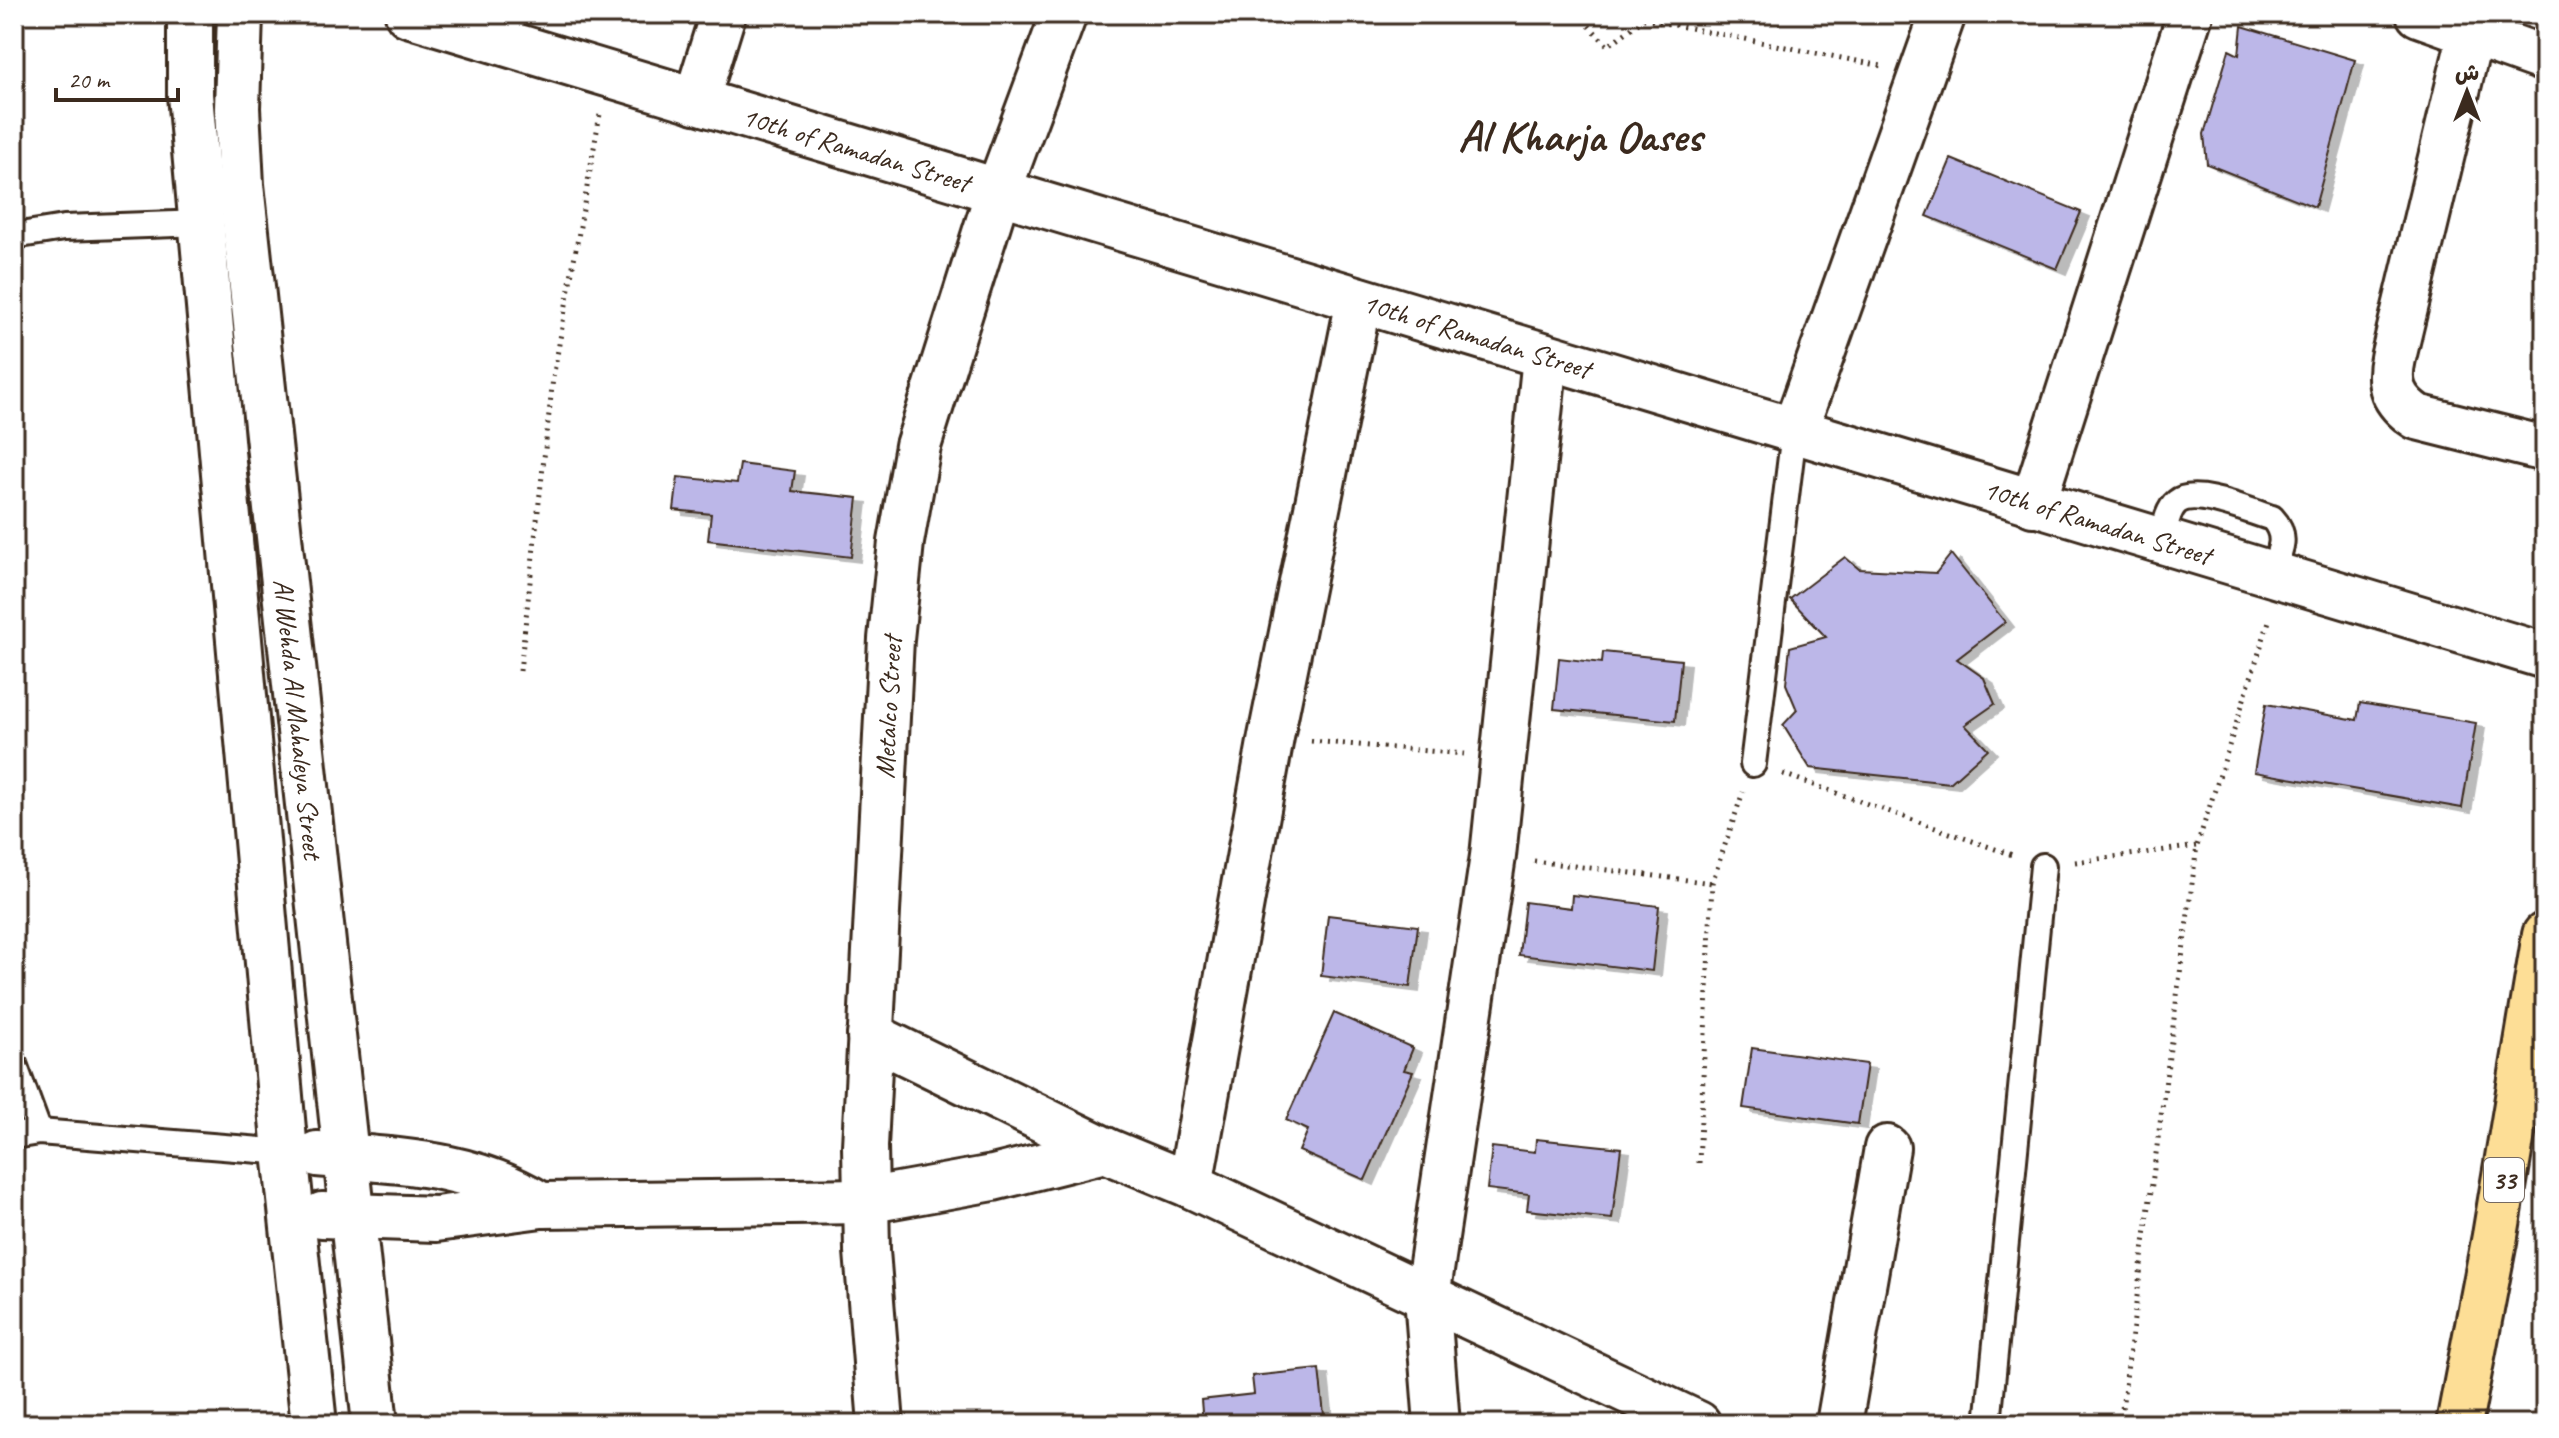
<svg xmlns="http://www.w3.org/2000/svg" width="2559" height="1438" font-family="Caveat,'Playpen Sans Arabic',sans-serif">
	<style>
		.building { fill: #bcb7e8; stroke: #3b2a1e; stroke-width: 2; filter: url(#shadow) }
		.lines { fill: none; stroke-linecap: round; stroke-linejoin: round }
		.service-casing { stroke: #3b2a1e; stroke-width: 30 }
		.minor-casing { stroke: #3b2a1e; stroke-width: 50 }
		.trunk-casing { stroke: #3b2a1e; stroke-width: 50 }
		.path { stroke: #3b2a1e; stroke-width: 5; stroke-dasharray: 2 6; stroke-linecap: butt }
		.service { stroke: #fff; stroke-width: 24 }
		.minor { stroke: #fff; stroke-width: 44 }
		.trunk { stroke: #fdde96; stroke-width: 44 }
		.labels { text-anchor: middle; stroke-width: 7; stroke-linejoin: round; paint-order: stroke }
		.shield { fill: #fff; stroke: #766a62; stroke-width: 2 }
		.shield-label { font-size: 26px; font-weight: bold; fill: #3b2a1e }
		.street-label { font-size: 28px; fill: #3b2a1e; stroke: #fff }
		.town-label { font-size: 44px; font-weight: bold; fill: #3b2a1e; stroke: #fff }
	</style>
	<defs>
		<filter id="shadow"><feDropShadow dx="9" dy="5" stdDeviation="0" flood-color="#0004"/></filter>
	</defs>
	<rect width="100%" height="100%" fill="#fff"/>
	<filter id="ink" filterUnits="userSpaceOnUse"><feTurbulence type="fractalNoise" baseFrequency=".0125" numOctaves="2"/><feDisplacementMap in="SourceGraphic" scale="16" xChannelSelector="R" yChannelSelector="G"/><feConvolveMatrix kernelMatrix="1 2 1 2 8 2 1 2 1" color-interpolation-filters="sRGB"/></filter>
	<g filter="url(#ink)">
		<!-- building -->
		<g class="building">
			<path d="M 2242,26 L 2355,60 L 2315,207 L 2207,164 L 2204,134 L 2229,50 L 2239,55 Z"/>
			<path d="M 1951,159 L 2081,212 L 2057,269 L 1927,216 Z"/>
			<path d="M 740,464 L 795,471 L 792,491 L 858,498 L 851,557 L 708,540 L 711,514 L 674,510 L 678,477 L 737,483 Z"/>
			<path d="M 1951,554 L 2005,622 L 1957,659 L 1984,678 L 1995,704 L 1965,725 L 1988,749 L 1950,783 L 1810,768 L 1783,725 L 1797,710 L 1786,684 L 1790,647 L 1826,637 L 1790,599 L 1845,557 L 1859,569 L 1936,573 Z"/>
			<path d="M 1603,652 L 1681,660 L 1675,721 L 1554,709 L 1559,658 L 1602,663 Z"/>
			<path d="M 2360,703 L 2476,723 L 2462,808 L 2254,772 L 2266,704 L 2357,720 Z"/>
			<path d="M 1572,895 L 1659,906 L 1652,971 L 1519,955 L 1525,902 L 1571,908 Z"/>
			<path d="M 1328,915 L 1418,926 L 1410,987 L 1321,976 Z"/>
			<path d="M 1334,1013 L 1413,1048 L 1404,1070 L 1413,1072 L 1365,1180 L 1299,1151 L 1308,1130 L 1286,1120 Z"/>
			<path d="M 1752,1048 L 1867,1064 L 1858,1124 L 1743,1108 Z"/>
			<path d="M 1536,1139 L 1621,1148 L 1612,1219 L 1527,1210 L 1529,1194 L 1487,1189 L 1492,1147 L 1535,1152 Z"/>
			<path d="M 1319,1369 L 1325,1424 L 1203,1424 L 1201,1400 L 1254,1394 L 1252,1376 Z"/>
		</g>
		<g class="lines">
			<!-- service casing -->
			<g class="service-casing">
				<g id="service">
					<path d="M 14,236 L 64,228 L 203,223"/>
					<path d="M 2162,542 C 2165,530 2166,511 2177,502 C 2195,487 2251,512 2272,518 C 2290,537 2279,554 2270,575"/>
					<path d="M 1753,764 L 1794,432"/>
					<path d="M 14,1064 L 39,1132"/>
					<path d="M 14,1136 L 39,1132 L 285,1152"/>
					<path d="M 1988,1424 L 2043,866"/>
				</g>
			</g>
			<!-- minor casing -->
			<g class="minor-casing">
				<g id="minor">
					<path d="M 190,14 L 190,95 L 285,1152 L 314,1424"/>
					<path id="s1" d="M 240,14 L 237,108 L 241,185 L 375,1424"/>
					<path id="s2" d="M 408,14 L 2545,656"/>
					<path d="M 2419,14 L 2545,59"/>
					<path d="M 2471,33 L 2393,358 C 2387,385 2393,401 2417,417 L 2545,449"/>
					<path d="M 696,101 L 723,14"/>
					<path d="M 1794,432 L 1943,14"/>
					<path d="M 2033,504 L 2190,14"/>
					<path d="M 870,1035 L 1105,1150 L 1190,1185 L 1271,737 L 1359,300"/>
					<path d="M 317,1154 C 399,1161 469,1161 541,1205"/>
					<path d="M 1190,1185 L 1698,1424"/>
					<path d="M 322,1215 L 436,1219 L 541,1205 L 865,1201 L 993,1178 L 1105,1150"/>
					<path id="s3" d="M 881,1424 L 867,1251 L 865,1146 L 891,639 L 901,542 L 918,446 L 998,192 L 1064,14"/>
					<path d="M 1437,1424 L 1427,1297 L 1493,856 L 1545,357"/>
					<path d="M 1839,1424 L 1887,1148"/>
				</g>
			</g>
			<!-- trunk casing -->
			<g class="trunk-casing">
				<path id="trunk" d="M 2459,1424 L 2495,1236 L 2545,935"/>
			</g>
			<!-- path -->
			<g class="path">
				<path d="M 1578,14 L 1608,46 L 1644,19 L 1882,66"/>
				<path d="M 520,671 L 553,378 L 600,114"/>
				<path d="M 1311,741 L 1464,754"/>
				<path d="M 1783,774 L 2015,856"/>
				<path d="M 1534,861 L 1712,883"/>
				<path d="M 2075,862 L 2197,846"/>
				<path d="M 1699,1163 L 1712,883 L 1743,792"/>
				<path d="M 2120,1424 L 2197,846 L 2270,618"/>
			</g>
			<!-- service -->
			<use href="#service" class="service"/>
			<!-- minor -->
			<use href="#minor" class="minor"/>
			<!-- trunk -->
			<use href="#trunk" class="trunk"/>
		</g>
	</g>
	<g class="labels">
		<!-- shield labels -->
		<rect class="shield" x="2484" y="1158" width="40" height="44" rx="6"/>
		<g class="shield-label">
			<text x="2504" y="1189">33</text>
		</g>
		<!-- street labels -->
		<g class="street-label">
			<text dy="10" stroke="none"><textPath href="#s2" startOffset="468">10th of Ramadan Street</textPath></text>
			<text dy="10" stroke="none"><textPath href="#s2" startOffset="1116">10th of Ramadan Street</textPath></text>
			<text dy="10" stroke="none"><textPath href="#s2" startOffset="1764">10th of Ramadan Street</textPath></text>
			<text dy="10" stroke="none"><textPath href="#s3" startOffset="718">Metalco Street</textPath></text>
			<text dy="10" stroke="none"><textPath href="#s1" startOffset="708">Al Wehda Al Mahaleya Street</textPath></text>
		</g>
		<!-- town labels -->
		<g class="town-label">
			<text x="1580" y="151">Al Kharja Oases</text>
		</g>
	</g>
	<!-- margin -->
	<rect width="2559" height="1438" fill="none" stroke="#fff" stroke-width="48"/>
	<rect x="24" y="24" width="2511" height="1390" fill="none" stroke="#3b2a1e" stroke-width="3" filter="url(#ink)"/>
	<!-- north arrow -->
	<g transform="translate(2467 92)" stroke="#ffffff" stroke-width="6" paint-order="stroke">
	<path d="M0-6L14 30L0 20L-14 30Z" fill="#3b2a1e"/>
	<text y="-12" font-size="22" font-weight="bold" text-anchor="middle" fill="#3b2a1e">ش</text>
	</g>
	<!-- scale -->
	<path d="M56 88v12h122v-12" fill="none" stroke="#3b2a1e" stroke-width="4"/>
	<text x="68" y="88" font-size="24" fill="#3b2a1e" stroke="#ffffff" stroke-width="6" paint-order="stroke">20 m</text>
</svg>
